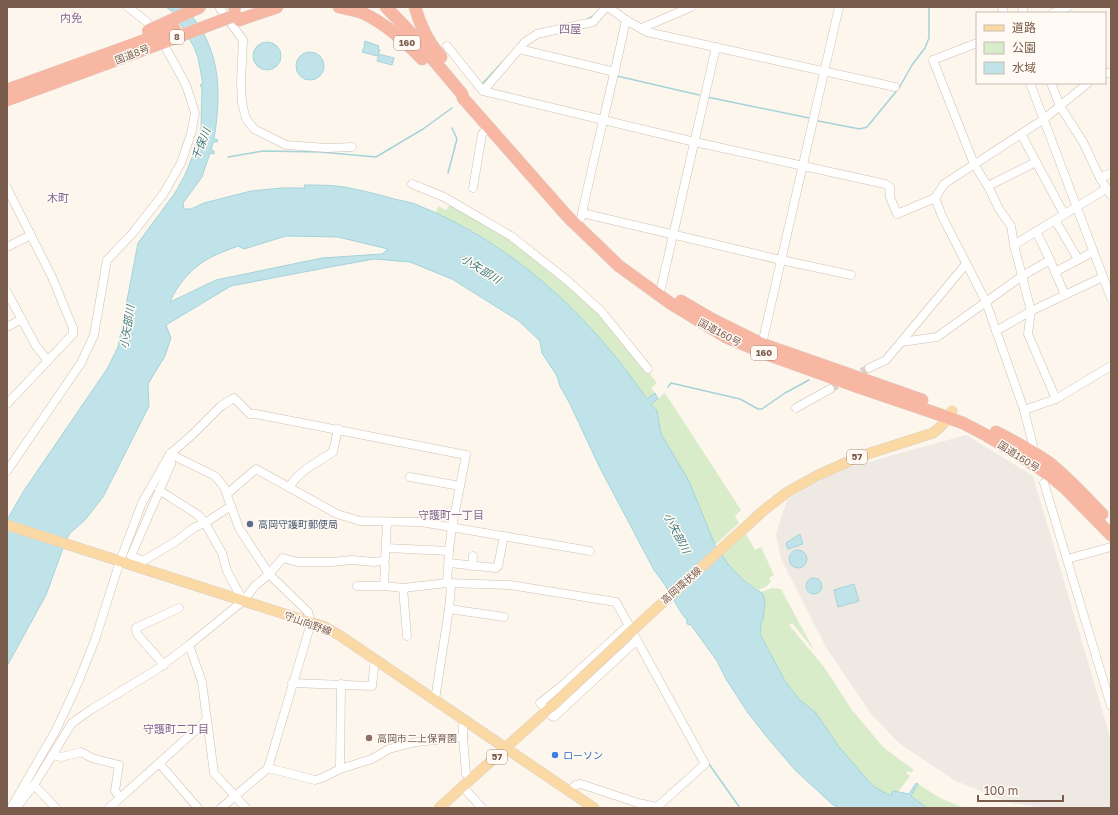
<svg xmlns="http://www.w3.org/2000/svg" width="1118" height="815" font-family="'Golos Text','Noto Sans JP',sans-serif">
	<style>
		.industrial { fill: #efe9e4 }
		.green { fill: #d8ecc9 }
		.water { fill: #bfe3e8; stroke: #a5d3da; fill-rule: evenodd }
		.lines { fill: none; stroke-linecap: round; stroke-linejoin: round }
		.stream { stroke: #a5d3da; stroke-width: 1.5 }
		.minor-tunnel { stroke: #dcd0c4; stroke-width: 8; stroke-dasharray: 8 4; stroke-linecap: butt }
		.minor-casing { stroke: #d1beb0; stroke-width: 9 }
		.major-casing { stroke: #dad1cd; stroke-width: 11 }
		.highway-casing { stroke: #dad1cd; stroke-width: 13 }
		.minor { stroke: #fff; stroke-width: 8 }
		.major { stroke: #fbd9a5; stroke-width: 10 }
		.highway { stroke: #f7b7a3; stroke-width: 12 }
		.major-bridge-casing { stroke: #dad1cd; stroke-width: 11; stroke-linecap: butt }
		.highway-bridge-casing { stroke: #dad1cd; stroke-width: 13; stroke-linecap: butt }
		.major-bridge { stroke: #fbd9a5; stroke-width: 10 }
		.highway-bridge { stroke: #f7b7a3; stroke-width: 12 }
		.service-dot { fill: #5c6f8a; stroke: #fffaf3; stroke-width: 1.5 }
		.education-dot { fill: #8d6e63; stroke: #fffaf3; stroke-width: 1.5 }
		.shop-dot { fill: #3f7fe0; stroke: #fffaf3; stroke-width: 1.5 }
		.labels { text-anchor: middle; stroke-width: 3; stroke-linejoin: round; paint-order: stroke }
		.shield { fill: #fffaf3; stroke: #a28b7f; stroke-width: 1 }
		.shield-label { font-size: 9px; font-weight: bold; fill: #7a5c4d }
		.street-label { font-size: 10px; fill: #7a5c4d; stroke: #fffaf3 }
		.service-label { font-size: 10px; fill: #4e5e75; stroke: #fffaf3; text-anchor: start }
		.education-label { font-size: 10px; fill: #785e54; stroke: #fffaf3; text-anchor: start }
		.shop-label { font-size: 10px; fill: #366cbe; stroke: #fffaf3; text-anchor: start }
		.neighbourhood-label { font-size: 11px; fill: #846695; stroke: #fffaf3 }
		.water-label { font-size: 11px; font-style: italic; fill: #437c86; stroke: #fffaf3 }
	</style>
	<rect width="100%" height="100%" fill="#fdf6ec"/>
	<!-- industrial -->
	<path class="industrial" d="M 966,435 L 1033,476 L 1111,740 L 1111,808 L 1046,808 L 1010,803 L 956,781 L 900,744 L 872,715 L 827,649 L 781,559 L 776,534 L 787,500 L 836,471 Z"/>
	<!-- green -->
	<g class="green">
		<path d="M 451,203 L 500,232 L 554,272 L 595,309 L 616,332 L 657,383 L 651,388 L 655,393 L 647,399 C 593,321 523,252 436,213 L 438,206 L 446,210 Z"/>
		<path d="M 665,393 L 741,510 L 735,516 L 739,523 L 715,545 L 689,481 L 661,434 L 657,411 L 651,404 Z"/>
		<path d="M 746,534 L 755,550 L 761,547 L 774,575 L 769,578 L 771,581 L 767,586 L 759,590 L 743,580 L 728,565 L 722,556 Z"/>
		<path d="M 772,588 L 781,589 L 814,650 L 792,623 L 789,625 L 824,667 L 852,710 L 883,747 L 914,770 L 911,773 L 909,771 L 906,773 L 910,776 L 898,792 L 894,791 L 892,796 L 878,789 L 872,785 L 839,747 L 816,713 L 800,700 L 785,681 L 760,634 L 761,624 L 763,619 L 763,594 L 761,592 Z"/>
		<path d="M 918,784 L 940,798 L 964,808 L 927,808 L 911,796 Z"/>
	</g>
	<!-- water -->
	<g class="water">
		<path d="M 166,7 L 184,7 C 221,46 222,90 214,139 L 218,140 L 217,142 L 213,142 L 211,150 L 214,151 L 214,154 L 210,153 L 202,177 L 183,203 L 184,209 L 191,209 L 204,203 L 251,191 L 281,188 L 305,188 L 304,185 C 317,185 331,185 344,187 C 361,190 377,194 394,199 C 402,201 412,202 420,206 C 515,245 589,315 647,399 L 655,393 L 658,399 L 651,404 L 657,411 L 661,434 L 689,481 L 715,545 L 728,564 L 743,580 L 763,594 L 765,604 L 763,619 L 761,624 L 760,634 L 785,681 L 800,700 L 816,713 L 839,747 L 872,785 L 878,789 L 891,796 L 892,792 L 894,791 L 909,794 L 916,783 L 918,784 L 911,796 L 927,808 L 838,808 L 832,804 L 795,770 L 766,736 L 748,713 L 726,679 L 717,661 L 691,625 L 687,624 L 687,620 L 682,614 L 665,585 L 654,570 L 600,468 L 570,404 L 560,386 L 557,376 L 542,353 L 540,341 L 519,321 L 452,279 L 410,262 L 374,259 L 330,267 L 231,286 L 166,325 L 171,338 L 165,356 L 148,384 L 149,406 L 103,497 L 85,520 L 69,534 L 62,551 L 46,595 L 7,666 L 7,520 L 23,492 L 107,369 L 118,347 L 138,243 L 175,193 L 185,175 L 193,155 L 201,128 L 202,87 L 200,86 L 201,84 L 203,84 L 198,58 L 194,47 L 174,13 ZM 286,236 L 338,237 L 388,249 L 382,254 L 322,258 L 216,280 L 170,302 C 177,285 190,270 206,260 C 216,254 228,250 238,246 L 244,249 Z"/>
		<path d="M 365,41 L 379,46 L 378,49 L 380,50 L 377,56 L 362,52 L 365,45 L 364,45 Z"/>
		<circle cx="267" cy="56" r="14"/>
		<circle cx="310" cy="66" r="14"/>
		<path d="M 379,54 L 394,58 L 392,65 L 377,61 Z"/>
		<path d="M 800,534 L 803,544 L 788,549 L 786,543 Z"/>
		<circle cx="798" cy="559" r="9"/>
		<circle cx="814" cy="586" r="8"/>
		<path d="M 854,584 L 859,601 L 838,607 L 834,590 Z"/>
	</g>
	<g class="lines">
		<!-- stream -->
		<g class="stream">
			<path d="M 586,20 L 593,16"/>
			<path d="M 617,76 L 699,95"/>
			<path d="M 482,84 L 509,55"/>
			<path d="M 707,97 L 809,118"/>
			<path d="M 818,121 L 860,129 L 867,127 L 899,88 L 912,65 L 925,48 L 929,38 L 929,7"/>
			<path d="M 228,157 L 263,151 L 320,152 L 376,157 L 423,129 L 452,108"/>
			<path d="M 448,173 L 457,139 L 452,128"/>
			<path d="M 668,387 L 671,383 L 740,399 L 758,409 L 762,409 L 785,393 L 809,380"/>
			<path d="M 709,764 L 740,808"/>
		</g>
		<!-- minor-tunnel -->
		<path class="minor-tunnel" d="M 830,389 L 869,368"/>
		<!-- minor casing -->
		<g class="minor-casing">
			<g id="minor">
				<path d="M 219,7 L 243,40 L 241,82 L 242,103 L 246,119 L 254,129 L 286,145 L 327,148 L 352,147"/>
				<path d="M 608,7 L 626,20 L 647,32 L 895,87"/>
				<path d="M 1002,7 L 1004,13"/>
				<path d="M 1022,7 L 1024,13"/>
				<path d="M 1053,13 L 1068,7"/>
				<path d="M 642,28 L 691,7"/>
				<path d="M 977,43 L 933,60 L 974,164 L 990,190 L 999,209 L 1011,226 L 1014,245 L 1031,311 L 1028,334 L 1056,399"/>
				<path d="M 447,46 L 483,91 L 695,142 L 885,184 L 890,187 L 890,197 L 897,214 L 935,198 L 944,184 L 1044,119 L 1088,83"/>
				<path d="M 519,49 L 615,72"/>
				<path d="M 1105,74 L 1111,72"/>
				<path d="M 1030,83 L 1111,298"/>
				<path d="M 1051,83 L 1060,106 L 1083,142 L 1100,178 L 1111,195"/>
				<path d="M 483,91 L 525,42 L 537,34 L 593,22 L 606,7"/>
				<path d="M 1021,134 L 1064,214"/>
				<path d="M 1100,178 L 1111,173"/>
				<path d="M 412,184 L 444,197 L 511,236 L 568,281 L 601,311 L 648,369"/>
				<path d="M 988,186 L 1036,162"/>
				<path d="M 7,188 L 52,277 L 73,328 L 73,334 L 7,404"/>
				<path d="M 473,188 L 482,134 L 489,127"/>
				<path d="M 935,198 L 942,216 L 986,302 L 1024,410 L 1033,445"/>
				<path d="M 582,213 L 781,260 L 851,275"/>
				<path d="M 581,218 C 595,152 612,86 626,20"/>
				<path d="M 1055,220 L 1078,259"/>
				<path d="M 1014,245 L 1106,189"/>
				<path d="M 7,247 L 31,235"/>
				<path d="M 1050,260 L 1065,295"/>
				<path d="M 1055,272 L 1093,252"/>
				<path d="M 661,288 L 716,47"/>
				<path d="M 7,292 L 36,346 L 48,361"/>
				<path d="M 7,327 L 22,319"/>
				<path d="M 996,331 L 1031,311 L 1103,277"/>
				<path d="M 901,342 L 937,337 L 1022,276 L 1050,260 L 1036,231"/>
				<path d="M 762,344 L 839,7"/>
				<path d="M 869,368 L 886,360 L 966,264"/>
				<path d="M 796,408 L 830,389"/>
				<path d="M 1024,410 L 1056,399 L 1111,366"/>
				<path d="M 170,454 L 215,476 L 224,487 L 239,528 L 269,574 L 308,612 L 311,623 L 268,768 L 221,808"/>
				<path d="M 170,454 L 171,464 L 131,556 L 143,561 L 175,542 L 195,527 L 205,523 L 231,506"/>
				<path d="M 7,471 L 81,363 L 94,335 L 107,260 L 132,234 L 164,193 L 181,163 L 191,134 L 195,113 L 186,85 L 168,52 L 147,22 L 128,7"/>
				<path d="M 410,477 L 460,486"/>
				<path d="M 1044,483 L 1111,706"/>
				<path d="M 289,487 L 296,478 L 306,469 L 333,452 L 338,429"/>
				<path d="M 159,490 L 198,515 L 205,523 L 222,553 L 227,571 L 243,601"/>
				<path d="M 227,494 L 256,469 L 337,514 L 360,521 L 421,522 L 590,551"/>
				<path d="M 386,548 L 449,551"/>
				<path d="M 1067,559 L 1111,547"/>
				<path d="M 382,561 L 385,564 L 384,586"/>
				<path d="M 449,563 L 496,568 L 498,566 L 504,536"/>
				<path d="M 472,566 L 473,556"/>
				<path d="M 357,586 L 384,586 L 403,588 L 447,583 L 510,585 L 616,602 L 705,764 L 657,807 L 638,803 L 581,784 L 576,785 L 569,791"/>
				<path d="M 403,588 L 407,636"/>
				<path d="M 449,609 L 504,617"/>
				<path d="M 629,625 L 565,683 L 540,703 L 552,716 L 554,717 L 637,640"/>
				<path d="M 189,645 L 202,682 L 214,773 L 246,808"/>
				<path d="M 164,665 L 137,634 L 136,628 L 179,608"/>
				<path d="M 292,683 L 372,686 L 375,659"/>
				<path d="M 466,720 L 463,726 L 463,737 L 466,774 L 472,779"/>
				<path d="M 53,755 L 61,757 L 81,752 L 92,758 L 119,765 L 115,791 L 120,797"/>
				<path d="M 159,763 L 198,808"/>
				<path d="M 268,768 L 315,780 L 322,778 L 340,769 L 372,759 L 389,749 L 416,742 L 463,737"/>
				<path d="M 340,769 L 341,684"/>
				<path d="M 34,785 L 56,808"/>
				<path d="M 463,787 L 482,808"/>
				<path d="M 11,808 L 56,730 L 77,685 L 95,640 L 120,561 L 142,503 L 170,454 L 192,435 L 221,406 L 234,398 L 250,414 L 256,414 L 466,455 L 452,527 L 449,551 L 447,583 L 451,587 L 449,609 L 435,700"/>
				<path d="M 16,808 L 34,785 L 72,723 L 92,709 L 156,670 L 189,645 L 243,601 L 255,586 L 269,574 L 283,558 L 297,562 L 332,562 L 352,560 L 374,562 L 382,561 L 385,559 L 387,523"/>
				<path d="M 109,808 L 207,720"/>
			</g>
		</g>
		<!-- major casing -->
		<g class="major-casing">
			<g id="major">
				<path d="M 7,525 L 325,627 L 339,635 L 594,808"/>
				<path d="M 635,628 L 763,511 L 786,493 L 818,475 L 861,456 L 933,433 C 941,427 948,421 952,411"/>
				<path d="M 439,808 L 553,705"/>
			</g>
		</g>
		<!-- highway casing -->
		<g class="highway-casing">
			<g id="highway">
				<path d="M 234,7 L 235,7"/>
				<path d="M 339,7 C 347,9 356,10 363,13 C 386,24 405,41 422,59"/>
				<path d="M 386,7 L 410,32 L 462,94 L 463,98 L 568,217 L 619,266 L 670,303 L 726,337 L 769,355 L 858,387 L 935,413 L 963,423 L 984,434 L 1021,456 L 1048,474 L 1065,488 L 1111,535"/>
				<path d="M 415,7 C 420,26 428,42 441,57"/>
				<path d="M 239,20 L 277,7"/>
				<path d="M 7,90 L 137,43"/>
				<path d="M 7,100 L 119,59"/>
				<path d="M 681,301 L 710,318 L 762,344 L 922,400"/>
				<path d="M 996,432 C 1015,442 1035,452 1052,465 C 1070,480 1086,497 1102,514"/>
			</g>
		</g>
		<!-- minor -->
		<use href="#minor" class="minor"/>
		<!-- major -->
		<use href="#major" class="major"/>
		<!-- highway -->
		<use href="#highway" class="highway"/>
		<!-- major-bridge casing -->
		<g class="major-bridge-casing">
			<path id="major-bridge" d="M 553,705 L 635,628"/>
		</g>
		<!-- highway-bridge casing -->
		<g class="highway-bridge-casing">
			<g id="highway-bridge">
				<path d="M 148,31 L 200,7"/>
				<path d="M 137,43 L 175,29"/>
				<path d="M 119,59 L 236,15"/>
			</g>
		</g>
		<!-- major-bridge -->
		<use href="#major-bridge" class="major-bridge"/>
		<!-- highway-bridge -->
		<use href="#highway-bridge" class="highway-bridge"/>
	</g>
	<!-- markers -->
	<circle class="service-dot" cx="250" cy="524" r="4"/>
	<circle class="education-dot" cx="369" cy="738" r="4"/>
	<circle class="shop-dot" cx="555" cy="755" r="4"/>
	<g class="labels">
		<!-- shield labels -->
		<g class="shield">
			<rect x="170" y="30" width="14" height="14" rx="3"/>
			<rect x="394" y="36" width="26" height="14" rx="3"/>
			<rect x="751" y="346" width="26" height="14" rx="3"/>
			<rect x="847" y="450" width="20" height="14" rx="3"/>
			<rect x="487" y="750" width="20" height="14" rx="3"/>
		</g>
		<g class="shield-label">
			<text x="177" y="40">8</text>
			<text x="407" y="46">160</text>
			<text x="764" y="356">160</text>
			<text x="857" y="460">57</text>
			<text x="497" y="760">57</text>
		</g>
		<!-- street labels -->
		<g class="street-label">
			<text transform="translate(132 54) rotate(-21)" y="4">国道8号</text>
			<text transform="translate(720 332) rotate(28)" y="4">国道160号</text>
			<text transform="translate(1019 456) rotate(33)" y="4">国道160号</text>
			<text transform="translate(681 585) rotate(-42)" y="4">高岡環状線</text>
			<text transform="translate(308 623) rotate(20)" y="4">守山向野線</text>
		</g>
		<!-- service labels -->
		<g class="service-label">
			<text x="258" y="528">高岡守護町郵便局</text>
		</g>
		<!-- education labels -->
		<g class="education-label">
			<text x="377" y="742">高岡市二上保育園</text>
		</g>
		<!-- shop labels -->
		<g class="shop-label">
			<text x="563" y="759">ローソン</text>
		</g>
		<!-- neighbourhood labels -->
		<g class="neighbourhood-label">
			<text x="71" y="22">内免</text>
			<text x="570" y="33">四屋</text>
			<text x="58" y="202">木町</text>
			<text x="451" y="519">守護町一丁目</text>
			<text x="176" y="733">守護町二丁目</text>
		</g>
		<!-- water labels -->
		<g class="water-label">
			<text transform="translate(201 144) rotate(-69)" y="4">千保川</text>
			<text transform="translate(481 269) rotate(32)" y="4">小矢部川</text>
			<text transform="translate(127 327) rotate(-81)" y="4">小矢部川</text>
			<text transform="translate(677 533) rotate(63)" y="4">小矢部川</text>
		</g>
	</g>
	<!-- border -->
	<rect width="1118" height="815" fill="none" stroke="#7a5c4d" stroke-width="16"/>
	<!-- legend -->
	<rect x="976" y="12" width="130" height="72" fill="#fffaf3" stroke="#cabbb1"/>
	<rect x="984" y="25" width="20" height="6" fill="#fbd9a5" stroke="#cabbb1"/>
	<text x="1012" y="32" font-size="12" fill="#7a5c4d">道路</text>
	<rect x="984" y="42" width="20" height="12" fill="#d8ecc9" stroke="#cabbb1"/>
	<text x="1012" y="52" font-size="12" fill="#7a5c4d">公園</text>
	<rect x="984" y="62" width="20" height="12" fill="#bfe3e8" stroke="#cabbb1"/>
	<text x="1012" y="72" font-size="12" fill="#7a5c4d">水域</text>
	<!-- scale -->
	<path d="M978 795v6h85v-6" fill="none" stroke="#7a5c4d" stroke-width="2"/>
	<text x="984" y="795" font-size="12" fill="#7a5c4d" stroke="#fffaf3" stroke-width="3" paint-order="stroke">100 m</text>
</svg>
